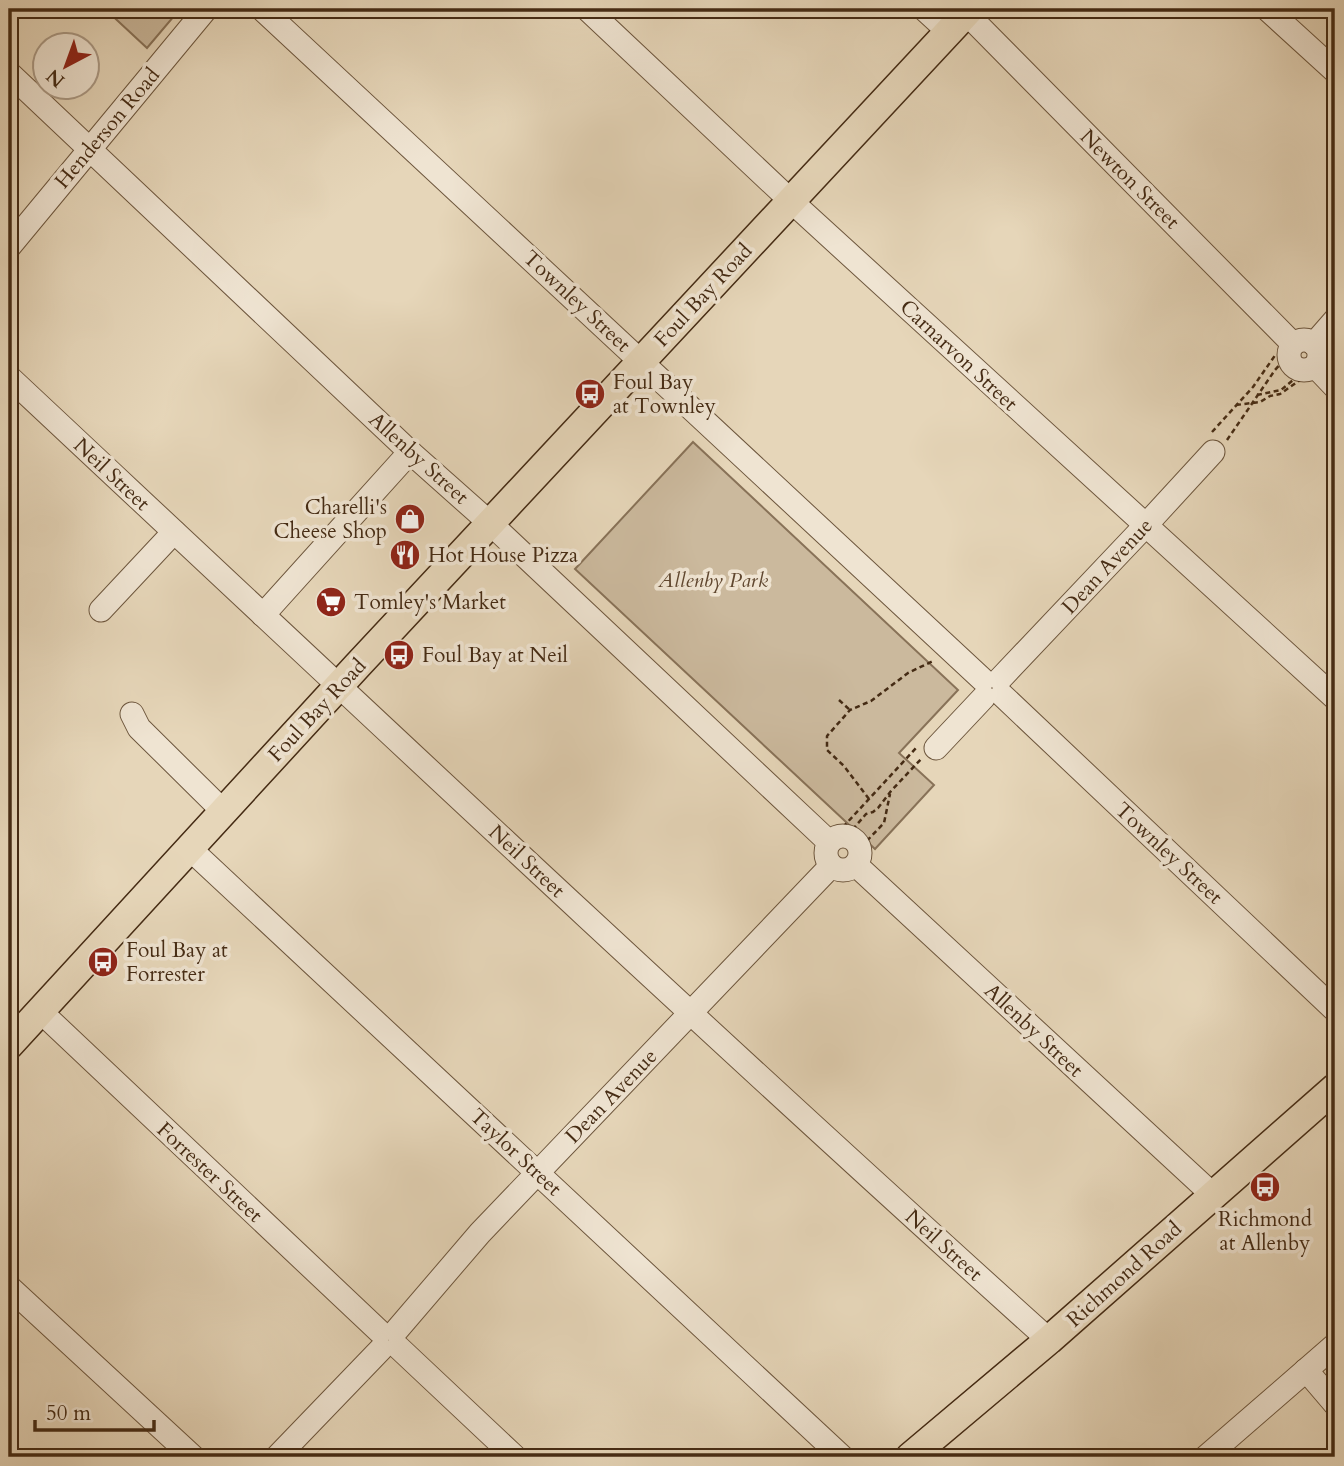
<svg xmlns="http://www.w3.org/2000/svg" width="1344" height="1466" font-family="Cardo,serif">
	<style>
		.green { fill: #cbb99d; stroke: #887258; stroke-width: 2 }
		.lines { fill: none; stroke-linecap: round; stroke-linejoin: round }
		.minor-casing { stroke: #6d563d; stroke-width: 25 }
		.major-casing { stroke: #452b14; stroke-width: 31 }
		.path { stroke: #452b14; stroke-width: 2.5; stroke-dasharray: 5 3.5; stroke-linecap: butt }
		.minor { stroke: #efe4d2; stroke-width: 23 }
		.major { stroke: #e6d6b9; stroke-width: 28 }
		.labels { text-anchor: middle; stroke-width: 7; stroke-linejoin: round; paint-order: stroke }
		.street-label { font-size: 21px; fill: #452b14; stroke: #efe4d2 }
		.poi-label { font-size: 21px; fill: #452b14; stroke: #efe4d2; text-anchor: start }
		.park-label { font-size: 21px; font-style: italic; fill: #60472f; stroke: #efe4d2 }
	</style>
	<rect width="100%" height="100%" fill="#e6d6b9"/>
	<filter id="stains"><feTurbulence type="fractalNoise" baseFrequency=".00286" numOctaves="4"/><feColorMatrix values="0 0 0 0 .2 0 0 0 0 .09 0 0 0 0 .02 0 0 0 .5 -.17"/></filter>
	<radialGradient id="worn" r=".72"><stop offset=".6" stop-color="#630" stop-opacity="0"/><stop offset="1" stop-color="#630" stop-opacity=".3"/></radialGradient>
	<!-- green -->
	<g class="green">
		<path d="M 105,9 L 180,9 L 147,48 Z"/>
		<path d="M 693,442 L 958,690 L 899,753 L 934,785 L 875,849 L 575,569 Z"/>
	</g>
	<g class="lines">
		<!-- minor casing -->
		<g class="minor-casing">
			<g id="minor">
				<path d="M 262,9 L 983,680"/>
				<path d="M 587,9 L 791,201 L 1335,698"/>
				<path d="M 924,9 L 948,31"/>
				<path d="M 1267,9 L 1335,71"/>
				<path d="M 966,13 L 1293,344"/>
				<path d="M 9,73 L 410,452 L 491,524 L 829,842"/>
				<path d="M 9,247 L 206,9"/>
				<circle cx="1304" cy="355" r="15"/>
				<path d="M 1314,344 L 1335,320"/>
				<path d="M 1315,366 L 1335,387"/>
				<path d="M 9,377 C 354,700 698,1024 1049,1340"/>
				<path d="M 101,610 L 174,532"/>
				<path d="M 263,615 L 410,452"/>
				<path d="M 1000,679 L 1145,526 L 1213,452"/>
				<path d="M 1002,695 L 1335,1010"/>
				<path d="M 132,714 L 139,728 L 223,811"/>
				<path d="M 936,748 L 984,697"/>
				<circle cx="843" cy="853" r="17"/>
				<path d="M 189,848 L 842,1457"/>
				<path d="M 856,865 L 1213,1195"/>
				<path d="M 40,1011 L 380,1332"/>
				<path d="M 9,1287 L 193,1457"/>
				<path d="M 396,1331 L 480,1233 L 831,866"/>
				<path d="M 398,1347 L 515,1457"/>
				<path d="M 1306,1370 L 1335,1404"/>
				<path d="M 277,1457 L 381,1349"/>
				<path d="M 1206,1457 L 1335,1345"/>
			</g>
		</g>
		<!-- major casing -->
		<g class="major-casing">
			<g id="major">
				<path d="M 9,1045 L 357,666 L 970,9"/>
				<path d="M 910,1457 L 1049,1340 L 1335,1088"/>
			</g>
		</g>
		<!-- path -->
		<g class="path">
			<path d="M 1257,395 L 1281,390 L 1298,376"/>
			<path d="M 1236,405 L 1260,402 L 1270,396 L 1280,394 L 1300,380"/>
			<path d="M 1212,432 L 1253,387 L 1276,354"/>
			<path d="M 1227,440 L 1275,370 L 1284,360"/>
			<path d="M 839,700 L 850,710"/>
			<path d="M 869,799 L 844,766 L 827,750 L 827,736 L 850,710 L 871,701 L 908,673 L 933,661"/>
			<path d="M 843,827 L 917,747"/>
			<path d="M 847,836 L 866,814 L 873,812 L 878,808 L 891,791 L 922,758"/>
			<path d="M 861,847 L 884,823 L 890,794"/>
		</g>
		<!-- minor -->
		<use href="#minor" class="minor"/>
		<!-- major -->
		<use href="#major" class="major"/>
	</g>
	<!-- icons -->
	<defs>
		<g id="bus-disc" transform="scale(1.575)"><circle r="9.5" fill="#8f2418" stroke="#efe4d2"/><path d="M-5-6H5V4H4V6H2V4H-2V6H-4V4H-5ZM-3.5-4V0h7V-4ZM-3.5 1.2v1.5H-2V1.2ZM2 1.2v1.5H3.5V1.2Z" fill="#fff"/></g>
		<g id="shop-disc" transform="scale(1.575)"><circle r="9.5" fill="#8f2418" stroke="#efe4d2"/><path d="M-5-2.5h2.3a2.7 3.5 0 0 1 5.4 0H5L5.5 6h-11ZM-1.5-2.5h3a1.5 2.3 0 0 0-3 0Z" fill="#fff"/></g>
		<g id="restaurant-disc" transform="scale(1.575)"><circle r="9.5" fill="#8f2418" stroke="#efe4d2"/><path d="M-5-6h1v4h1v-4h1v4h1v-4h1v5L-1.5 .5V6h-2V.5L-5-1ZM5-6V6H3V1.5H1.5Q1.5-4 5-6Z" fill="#fff"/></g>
		<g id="supermarket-disc" transform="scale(1.575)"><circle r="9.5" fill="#8f2418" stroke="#efe4d2"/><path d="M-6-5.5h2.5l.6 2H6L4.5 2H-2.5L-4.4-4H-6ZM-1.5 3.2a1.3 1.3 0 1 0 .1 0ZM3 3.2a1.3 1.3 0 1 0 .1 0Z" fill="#fff"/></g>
	</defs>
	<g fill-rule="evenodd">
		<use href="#bus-disc" x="590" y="394"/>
		<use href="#shop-disc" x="410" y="519"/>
		<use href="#restaurant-disc" x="405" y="555"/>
		<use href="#supermarket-disc" x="331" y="602"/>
		<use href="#bus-disc" x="399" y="655"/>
		<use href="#bus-disc" x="103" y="962"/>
		<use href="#bus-disc" x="1265" y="1187"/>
	</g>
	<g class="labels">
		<!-- street labels -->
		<g class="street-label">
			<text transform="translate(107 128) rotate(-50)" y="7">Henderson Road</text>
			<text transform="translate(1130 179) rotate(45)" y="7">Newton Street</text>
			<text transform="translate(703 295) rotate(-47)" y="7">Foul Bay Road</text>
			<text transform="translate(577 301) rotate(43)" y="7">Townley Street</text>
			<text transform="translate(959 355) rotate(43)" y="7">Carnarvon Street</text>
			<text transform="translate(419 458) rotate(42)" y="7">Allenby Street</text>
			<text transform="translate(112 474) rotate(43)" y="7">Neil Street</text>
			<text transform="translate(1107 566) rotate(-47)" y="7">Dean Avenue</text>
			<text transform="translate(317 710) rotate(-47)" y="7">Foul Bay Road</text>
			<text transform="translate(1169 853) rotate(43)" y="7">Townley Street</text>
			<text transform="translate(527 861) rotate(43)" y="7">Neil Street</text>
			<text transform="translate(1034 1030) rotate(43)" y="7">Allenby Street</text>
			<text transform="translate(611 1096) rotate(-46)" y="7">Dean Avenue</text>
			<text transform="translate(516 1152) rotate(43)" y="7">Taylor Street</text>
			<text transform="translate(210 1172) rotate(43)" y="7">Forrester Street</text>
			<text transform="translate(944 1245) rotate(42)" y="7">Neil Street</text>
			<text transform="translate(1124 1274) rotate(-42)" y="7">Richmond Road</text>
		</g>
		<!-- poi labels -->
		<g class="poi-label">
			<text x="613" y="389">Foul Bay<tspan x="613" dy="24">at Townley</tspan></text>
			<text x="387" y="514" text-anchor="end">Charelli's<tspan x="387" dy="24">Cheese Shop</tspan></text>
			<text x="428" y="562">Hot House Pizza</text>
			<text x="354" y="609">Tomley's Market</text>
			<text x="422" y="662">Foul Bay at Neil</text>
			<text x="126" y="957">Foul Bay at<tspan x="126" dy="24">Forrester</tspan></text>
			<text x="1265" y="1226" text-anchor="middle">Richmond<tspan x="1265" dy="24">at Allenby</tspan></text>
		</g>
		<!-- park labels -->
		<g class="park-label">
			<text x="713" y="587">Allenby Park</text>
		</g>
	</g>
	<!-- margin -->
	<rect width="1344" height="1466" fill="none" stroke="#e6d6b9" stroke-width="35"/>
	<rect x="10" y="10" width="1323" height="1445" fill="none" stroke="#452b14" stroke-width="3.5"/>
	<rect x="18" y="18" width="1309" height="1431" fill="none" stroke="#452b14" stroke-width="2"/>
	<!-- north arrow -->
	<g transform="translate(66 66) rotate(221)"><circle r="33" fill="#efe4d2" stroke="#ab9a86" stroke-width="2"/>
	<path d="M0-5L12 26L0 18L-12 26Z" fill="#8f2418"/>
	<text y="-10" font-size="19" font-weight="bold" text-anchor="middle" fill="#452b14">N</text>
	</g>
	<!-- scale -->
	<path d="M35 1420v10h119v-10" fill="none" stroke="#452b14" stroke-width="3.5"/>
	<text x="46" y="1420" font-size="21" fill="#452b14" stroke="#efe4d2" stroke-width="5" paint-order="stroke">50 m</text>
	<rect width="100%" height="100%" filter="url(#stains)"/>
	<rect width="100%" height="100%" fill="url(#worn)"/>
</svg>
